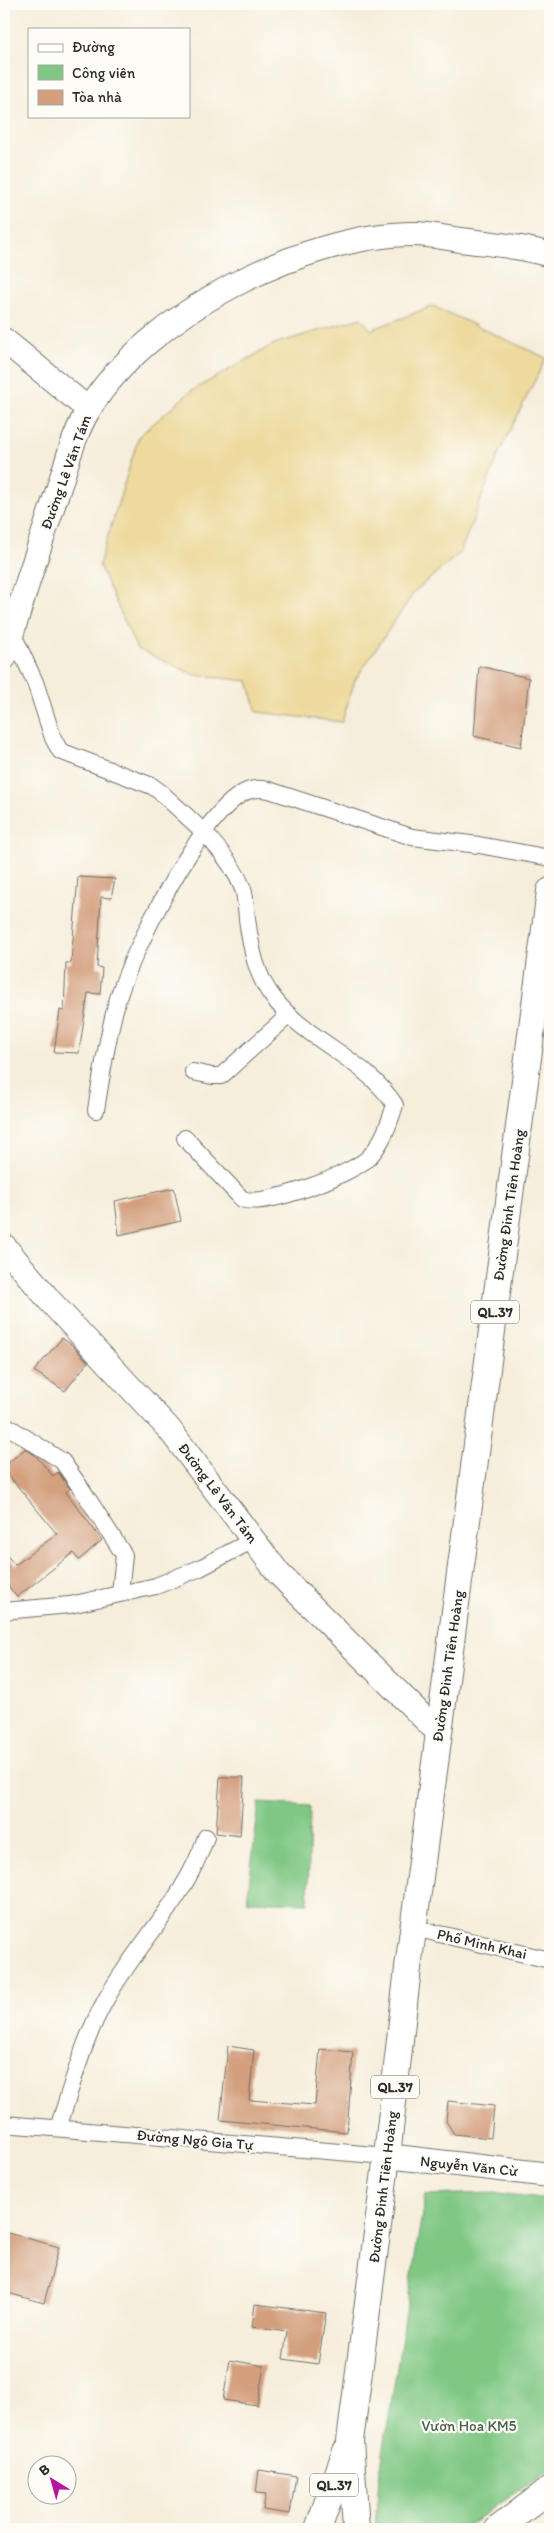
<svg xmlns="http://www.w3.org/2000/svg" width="554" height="2533" font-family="Itim,sans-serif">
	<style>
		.green { fill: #7fc783; stroke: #557957 }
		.sand { fill: #eeda9e; stroke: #8c8264 }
		.building { fill: #d39f7d }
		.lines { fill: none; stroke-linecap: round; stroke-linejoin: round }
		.street-casing { stroke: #726f69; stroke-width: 18 }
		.secondary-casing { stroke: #726f69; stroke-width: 26 }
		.primary-casing { stroke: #726f69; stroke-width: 28 }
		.street { stroke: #fff; stroke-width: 16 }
		.secondary { stroke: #fff; stroke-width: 24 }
		.primary { stroke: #fff; stroke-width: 26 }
		.labels { text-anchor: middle; stroke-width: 4.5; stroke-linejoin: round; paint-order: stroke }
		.shield { fill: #fdfcf7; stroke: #6a6a68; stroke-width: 1 }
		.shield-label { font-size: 14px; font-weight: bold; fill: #2b2b2b }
		.street-label { font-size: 15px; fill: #2b2b2b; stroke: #fdfcf7 }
		.park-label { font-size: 15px; fill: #48624a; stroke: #fdfcf7 }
	</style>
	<rect width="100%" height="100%" fill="#fdfcf7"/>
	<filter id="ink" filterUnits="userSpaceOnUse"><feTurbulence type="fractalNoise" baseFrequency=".02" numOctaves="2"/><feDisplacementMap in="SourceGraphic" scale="10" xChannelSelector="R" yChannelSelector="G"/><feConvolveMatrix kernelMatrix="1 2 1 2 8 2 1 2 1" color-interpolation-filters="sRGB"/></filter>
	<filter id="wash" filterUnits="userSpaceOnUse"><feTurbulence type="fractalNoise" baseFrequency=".0096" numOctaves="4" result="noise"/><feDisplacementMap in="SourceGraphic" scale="20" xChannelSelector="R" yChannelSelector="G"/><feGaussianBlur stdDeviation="1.12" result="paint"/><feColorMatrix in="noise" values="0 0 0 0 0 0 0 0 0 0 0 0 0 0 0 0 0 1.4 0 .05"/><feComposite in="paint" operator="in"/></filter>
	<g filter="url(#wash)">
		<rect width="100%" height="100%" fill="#f6eedb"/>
		<!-- green -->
		<g class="green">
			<path d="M 259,1803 L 310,1806 L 308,1903 L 247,1901 Z"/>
			<path d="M 498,2193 L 550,2199 L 550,2470 L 462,2529 L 375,2529 L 379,2478 L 425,2195 Z"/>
		</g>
		<!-- sand -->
		<path class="sand" d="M 433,306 L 546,358 L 500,451 L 460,553 L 415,591 L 355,680 L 342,722 L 257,712 L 248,681 L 195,675 L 137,649 L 99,565 L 139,436 L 190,392 L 274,344 L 361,318 L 371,330 Z"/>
		<g id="blocks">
			<!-- building -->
			<g class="building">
				<path d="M 479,666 L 529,678 L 521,747 L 474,736 Z"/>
				<path d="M 78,877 L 115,879 L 111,898 L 101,897 L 97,967 L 102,968 L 100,994 L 88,993 L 79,1053 L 54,1052 L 60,1010 L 64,1011 L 66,963 L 71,963 Z"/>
				<path d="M 174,1188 L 181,1221 L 119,1235 L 115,1201 Z"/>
				<path d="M 62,1338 L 72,1345 L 88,1362 L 65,1391 L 34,1371 Z"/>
				<path d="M 25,1449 L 35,1455 L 53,1476 L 58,1472 L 70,1489 L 66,1492 L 102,1540 L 79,1560 L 73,1553 L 17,1597 L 4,1581 L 4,1552 L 15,1565 L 57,1534 L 4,1470 L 4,1466 Z"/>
				<path d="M 220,1777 L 244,1777 L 240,1836 L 216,1833 Z"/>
				<path d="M 228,2046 L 254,2050 L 249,2100 L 315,2105 L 320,2049 L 353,2052 L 347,2132 L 220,2120 Z"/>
				<path d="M 448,2101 L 494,2106 L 491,2138 L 454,2134 L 446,2121 Z"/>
				<path d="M 4,2232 L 59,2247 L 44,2303 L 4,2292 Z"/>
				<path d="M 255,2304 L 326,2313 L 318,2364 L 283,2359 L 287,2332 L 252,2327 Z"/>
				<path d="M 230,2360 L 264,2366 L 257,2405 L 223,2400 Z"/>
				<path d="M 259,2470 L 296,2476 L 290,2514 L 263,2510 L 266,2494 L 256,2493 Z"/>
			</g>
		</g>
	</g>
	<g filter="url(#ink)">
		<use href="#blocks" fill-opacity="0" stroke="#726f69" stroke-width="1"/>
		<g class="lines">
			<!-- street casing -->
			<g class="street-casing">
				<g id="street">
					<path d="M 12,632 L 35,682 L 53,738 L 60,751 L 152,786 L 159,791 C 189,818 228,850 243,889 C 246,898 246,909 247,919 C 251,948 256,977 275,1000 C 309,1042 365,1059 395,1105 C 389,1124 382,1145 367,1159 C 349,1175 264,1208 242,1199 L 185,1138"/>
					<path d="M 193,1072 L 212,1076 L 221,1076 L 289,1015"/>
					<path d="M 96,1110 C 102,1074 107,1037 117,1002 C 131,952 199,817 243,793 C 252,788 260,788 269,790 L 412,837 L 479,845 L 550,858"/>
					<path d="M 4,1424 L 62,1461 L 83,1491 L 124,1555 L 120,1593"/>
					<path d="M 4,1611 L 70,1605 L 156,1586 L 200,1568 L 253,1540"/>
					<path d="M 414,1928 L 550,1960"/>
					<path d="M 4,2124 L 387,2156"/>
					<path d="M 58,2128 C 72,2086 83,2041 104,2003 C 135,1945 185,1901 206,1837"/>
				</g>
			</g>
			<!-- secondary casing -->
			<g class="secondary-casing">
				<g id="secondary">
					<path d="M 4,340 L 88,409"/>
					<path d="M 4,658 C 21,602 39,546 58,490 C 67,463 74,433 89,409 C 147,314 304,234 414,234 C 429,234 446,238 461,240 C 491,244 521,246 550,255"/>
					<path d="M 4,1246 L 50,1301 L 169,1429 L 279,1574 L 439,1733"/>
					<path d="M 387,2156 L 550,2175"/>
				</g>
			</g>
			<!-- primary casing -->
			<g class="primary-casing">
				<g id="primary">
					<path d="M 318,2529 L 346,2451"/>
					<path d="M 356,2529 L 350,2441 L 387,2156 L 408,1968 L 550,891"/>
					<path d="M 498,2529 L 550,2489"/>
				</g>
			</g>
			<!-- street -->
			<use href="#street" class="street"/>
			<!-- secondary -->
			<use href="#secondary" class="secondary"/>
			<!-- primary -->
			<use href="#primary" class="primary"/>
		</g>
	</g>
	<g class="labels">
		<!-- shield labels -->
		<g class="shield">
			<rect x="471" y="1300.5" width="48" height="23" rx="4"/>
			<rect x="371" y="2075.5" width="48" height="23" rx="4"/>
			<rect x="310" y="2473.5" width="48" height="23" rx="4"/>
		</g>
		<g class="shield-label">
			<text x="495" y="1317">QL.37</text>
			<text x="395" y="2092">QL.37</text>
			<text x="334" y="2490">QL.37</text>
		</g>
		<!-- street labels -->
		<g class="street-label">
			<text transform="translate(66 472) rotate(-70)" y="5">Đường Lê Văn Tám</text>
			<text transform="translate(509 1205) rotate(-82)" y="5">Đường Đinh Tiên Hoàng</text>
			<text transform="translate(218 1493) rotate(53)" y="5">Đường Lê Văn Tám</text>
			<text transform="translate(448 1666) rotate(-82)" y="5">Đường Đinh Tiên Hoàng</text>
			<text transform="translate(482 1944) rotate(13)" y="5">Phố Minh Khai</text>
			<text transform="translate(195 2140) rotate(5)" y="5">Đường Ngô Gia Tự</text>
			<text transform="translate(469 2166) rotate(6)" y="5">Nguyễn Văn Cừ</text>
			<text transform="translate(383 2187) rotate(-83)" y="5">Đường Đinh Tiên Hoàng</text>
		</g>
		<!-- park labels -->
		<g class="park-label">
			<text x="469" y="2431">Vườn Hoa KM5</text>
		</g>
	</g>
	<!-- margin -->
	<rect width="554" height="2533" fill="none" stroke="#fdfcf7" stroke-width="20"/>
	<!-- legend -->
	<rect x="28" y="28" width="162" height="90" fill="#fdfcf7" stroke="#a9a8a5"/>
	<rect x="38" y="44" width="25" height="8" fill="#ffffff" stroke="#a9a8a5"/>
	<text x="72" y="52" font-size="15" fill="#2b2b2b">Đường</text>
	<rect x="38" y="65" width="25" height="15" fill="#7fc783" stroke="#a9a8a5"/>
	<text x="72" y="78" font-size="15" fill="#2b2b2b">Công viên</text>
	<rect x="38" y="90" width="25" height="15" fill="#d39f7d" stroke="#a9a8a5"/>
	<text x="72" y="102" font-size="15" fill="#2b2b2b">Tòa nhà</text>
	<!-- north arrow -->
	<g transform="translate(52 2480) rotate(323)"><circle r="24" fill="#fdfcf7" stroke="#a9a8a5"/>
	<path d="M0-4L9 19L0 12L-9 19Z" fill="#b5179e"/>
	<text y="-8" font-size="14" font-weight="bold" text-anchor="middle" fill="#2b2b2b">B</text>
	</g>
</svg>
